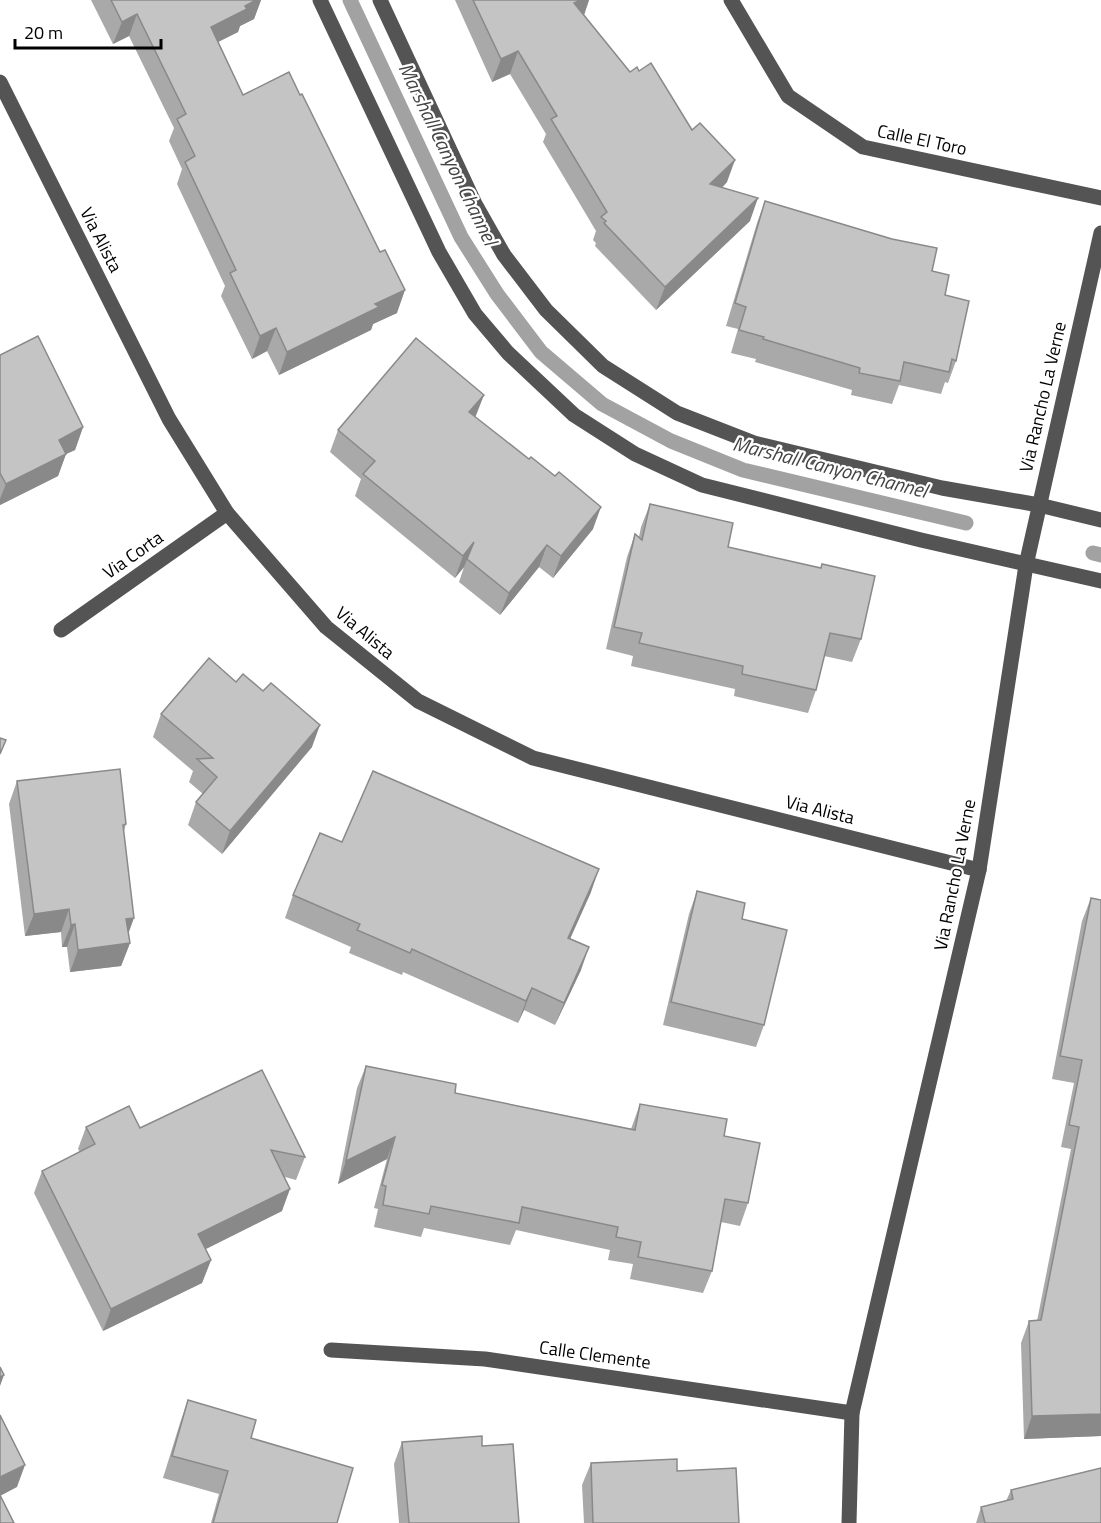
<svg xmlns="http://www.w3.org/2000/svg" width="1101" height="1523" font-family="'Titillium Web',sans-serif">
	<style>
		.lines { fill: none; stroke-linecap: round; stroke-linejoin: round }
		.stream { stroke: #a2a2a2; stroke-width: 15 }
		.minor { stroke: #545454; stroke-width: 15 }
		.wall { fill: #a9a9a9 }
		.shaded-wall { fill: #898989 }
		.building { fill: #c4c4c4; stroke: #898989; stroke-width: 1.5 }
		.labels { text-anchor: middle; stroke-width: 4.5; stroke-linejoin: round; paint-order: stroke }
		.street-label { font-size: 18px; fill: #000; stroke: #fff }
		.water-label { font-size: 20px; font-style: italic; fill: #434343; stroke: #fff }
	</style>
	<rect width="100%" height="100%" fill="#fff"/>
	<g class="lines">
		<!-- stream -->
		<g class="stream">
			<path d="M 350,0 L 461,237 L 497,294 L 541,352 L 602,404 L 671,441 L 743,470 L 966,523"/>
			<path d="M 1093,553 L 1101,555"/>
		</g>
		<!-- minor -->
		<g class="minor">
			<path d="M 320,0 L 439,252 L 475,314 L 508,353 L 574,415 L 635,454 L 702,485 L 921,540 L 1101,581"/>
			<path d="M 380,0 L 475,204 L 504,255 L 546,310 L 603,366 L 677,413 L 754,443 L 942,488 L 1039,505 L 1101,520"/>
			<path d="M 731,0 L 788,96 L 863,147 L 1101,198"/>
			<path d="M 0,82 L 169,419 L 227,513 L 326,627 L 418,701 L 533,758 L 979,870"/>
			<path d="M 61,630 L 227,513"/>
			<path d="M 331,1350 L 485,1359 L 852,1413"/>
			<path d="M 849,1523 L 852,1413 L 979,870 L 1026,565 L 1101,233"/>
		</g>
	</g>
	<!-- wall -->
	<g class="wall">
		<path d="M 91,0 L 261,0 L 254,19 L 240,26 L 238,32 L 218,42 L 243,95 L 397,313 L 373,324 L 371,330 L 279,375 L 267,351 L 252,359 L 221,296 L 225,286 L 177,184 L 182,169 L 169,141 L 174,128 L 129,36 L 113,44 Z"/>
		<path d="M 455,0 L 589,0 L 584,15 L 630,72 L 639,71 L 692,130 L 727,182 L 722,188 L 750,221 L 656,310 L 595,246 L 596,243 L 593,240 L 596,231 L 543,142 L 546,134 L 510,74 L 492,82 Z"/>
		<path d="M 765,201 L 892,239 L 932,271 L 945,295 L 956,361 L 948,383 L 945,382 L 941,394 L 899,385 L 892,404 L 851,395 L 852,390 L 755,362 L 756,359 L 731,353 L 738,329 L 726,326 L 757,223 Z"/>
		<path d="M 0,355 L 83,427 L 75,450 L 66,454 L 58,476 L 0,505 Z"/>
		<path d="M 476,417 L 593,529 L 553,578 L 539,567 L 500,615 L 459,582 L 464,567 L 455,578 L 355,496 L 361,479 L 330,452 L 338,430 Z"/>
		<path d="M 650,504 L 728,547 L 821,568 L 822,564 L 861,639 L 852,662 L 824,656 L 816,690 L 808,713 L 734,696 L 735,689 L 631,666 L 633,656 L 606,649 L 627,557 L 635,534 L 639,537 L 641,527 Z"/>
		<path d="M 161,714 L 312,747 L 222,854 L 188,825 L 196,802 L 203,794 L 189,782 L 193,771 L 153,737 Z"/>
		<path d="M 17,781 L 126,824 L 124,831 L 128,934 L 130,943 L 121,966 L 70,972 L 67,947 L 62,947 L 61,932 L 25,936 L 9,804 Z"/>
		<path d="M 697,891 L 764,1025 L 756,1047 L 663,1025 L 689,914 Z"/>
		<path d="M 591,892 L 570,939 L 581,970 L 555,1025 L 524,1010 L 518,1023 L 403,972 L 402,975 L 349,953 L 351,947 L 285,918 L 293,895 Z"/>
		<path d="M 1091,898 L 1101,900 L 1101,1436 L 1024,1439 L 1021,1343 L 1029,1321 L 1037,1321 L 1071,1149 L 1061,1147 L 1074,1083 L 1052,1079 L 1082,921 Z"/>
		<path d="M 366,1066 L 455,1093 L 631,1129 L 640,1104 L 724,1136 L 748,1203 L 740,1226 L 721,1222 L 712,1271 L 703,1293 L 630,1279 L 633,1264 L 608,1260 L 610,1250 L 516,1230 L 510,1245 L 424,1228 L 421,1237 L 374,1227 L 378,1209 L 374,1208 L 387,1159 L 338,1184 L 357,1088 Z"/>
		<path d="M 262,1070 L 305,1157 L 296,1180 L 285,1177 L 282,1211 L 205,1249 L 211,1260 L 202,1283 L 103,1331 L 34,1193 L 42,1171 L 80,1152 L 78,1149 L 86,1127 L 140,1128 Z"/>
		<path d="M 188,1400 L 251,1438 L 337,1523 L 211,1523 L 219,1494 L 163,1478 L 180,1423 Z"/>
		<path d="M 402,1442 L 482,1446 L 519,1523 L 399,1523 L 394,1464 Z"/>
		<path d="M 591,1463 L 677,1471 L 739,1523 L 584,1523 L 582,1485 Z"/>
		<path d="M 1011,1490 L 1101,1523 L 976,1523 L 981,1507 L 1006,1501 Z"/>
	</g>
	<!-- shaded-wall -->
	<g class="shaded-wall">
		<path d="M 256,0 L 261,0 L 254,19 L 240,26 L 238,32 L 202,50 L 211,27 L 245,6 Z"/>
		<path d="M 579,0 L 589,0 L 583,18 L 574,3 Z"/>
		<path d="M 137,14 L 129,36 L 113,44 L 122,22 Z"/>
		<path d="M 518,51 L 510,74 L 492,82 L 501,59 Z"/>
		<path d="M 735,160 L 727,182 L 702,207 L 710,184 Z"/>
		<path d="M 758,198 L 750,221 L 656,310 L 665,287 Z"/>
		<path d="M 405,290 L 397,313 L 373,324 L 371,330 L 279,375 L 287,352 L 375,304 Z"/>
		<path d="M 276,328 L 267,351 L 252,359 L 260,336 Z"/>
		<path d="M 484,395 L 475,418 L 469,412 Z"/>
		<path d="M 83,427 L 75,450 L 66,454 L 58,476 L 0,505 L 0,499 L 6,484 L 59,440 Z"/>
		<path d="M 601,507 L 593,529 L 553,578 L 561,556 Z"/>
		<path d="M 474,542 L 464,567 L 455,578 L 463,556 Z"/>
		<path d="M 547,545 L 539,567 L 500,615 L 509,593 Z"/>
		<path d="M 320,725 L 312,747 L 222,854 L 230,831 Z"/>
		<path d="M 599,869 L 591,892 L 560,961 L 568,938 Z"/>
		<path d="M 69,909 L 61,932 L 25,936 L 34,914 Z"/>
		<path d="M 134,918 L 126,940 L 126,919 Z"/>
		<path d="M 75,924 L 67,947 L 62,947 L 71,925 Z"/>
		<path d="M 130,943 L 121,966 L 70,972 L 78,950 Z"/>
		<path d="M 589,947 L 581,970 L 555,1025 L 564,1003 Z"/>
		<path d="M 532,988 L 524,1010 L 518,1023 L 526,1001 Z"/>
		<path d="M 395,1137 L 387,1159 L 338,1184 L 346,1161 Z"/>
		<path d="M 290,1189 L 282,1211 L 190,1257 L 198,1234 Z"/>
		<path d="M 211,1260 L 202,1283 L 103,1331 L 111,1309 Z"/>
		<path d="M 4,1375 L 0,1386 L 0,1377 Z"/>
		<path d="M 1101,1414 L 1101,1436 L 1024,1439 L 1032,1416 Z"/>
		<path d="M 25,1465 L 17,1487 L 0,1496 L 0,1477 Z"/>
	</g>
	<!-- building -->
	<g class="building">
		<path d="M 111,0 L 256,0 L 245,6 L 247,9 L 211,27 L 243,95 L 289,72 L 300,95 L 302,94 L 380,252 L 385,250 L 405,290 L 375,304 L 379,307 L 287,352 L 276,328 L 260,336 L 230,273 L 236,270 L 185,162 L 195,156 L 177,119 L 186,114 L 137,14 L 122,22 Z"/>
		<path d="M 473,0 L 581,0 L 574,3 L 630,72 L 637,67 L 639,71 L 651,63 L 692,130 L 700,123 L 735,160 L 710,184 L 758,198 L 665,287 L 604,223 L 606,221 L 601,217 L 607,212 L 551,119 L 557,116 L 518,51 L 501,59 Z"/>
		<path d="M 765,201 L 892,239 L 937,248 L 932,271 L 949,275 L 945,295 L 969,301 L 956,361 L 952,359 L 949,372 L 904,362 L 900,381 L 859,373 L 860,368 L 763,339 L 764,337 L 739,330 L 746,307 L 735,303 Z"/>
		<path d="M 38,336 L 83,427 L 59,440 L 66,454 L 6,484 L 0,473 L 0,355 Z"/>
		<path d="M 416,338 L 484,395 L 469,412 L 529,459 L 531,457 L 555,476 L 559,472 L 601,507 L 561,556 L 547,545 L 509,593 L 467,559 L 474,542 L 463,556 L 363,474 L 375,461 L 338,430 Z"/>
		<path d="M 650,504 L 733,523 L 728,547 L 821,568 L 822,564 L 875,576 L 861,639 L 830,633 L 816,690 L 742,674 L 743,666 L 639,643 L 642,633 L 614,627 L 635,534 L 642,540 Z"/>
		<path d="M 209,658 L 236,682 L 243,674 L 263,691 L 271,683 L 320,725 L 230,831 L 196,802 L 217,777 L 197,759 L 213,758 L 161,714 Z"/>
		<path d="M 0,738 L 6,740 L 0,754 Z"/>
		<path d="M 120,769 L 126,824 L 123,825 L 134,918 L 126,919 L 130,943 L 78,950 L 75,924 L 71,925 L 69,909 L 34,914 L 17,781 Z"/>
		<path d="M 373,771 L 599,869 L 568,938 L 589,947 L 564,1003 L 532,988 L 526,1001 L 412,949 L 410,953 L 357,930 L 360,924 L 293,895 L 320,833 L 342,842 Z"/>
		<path d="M 697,891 L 745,903 L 742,919 L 787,930 L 764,1025 L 671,1002 Z"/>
		<path d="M 1091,898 L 1101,900 L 1101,1414 L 1032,1416 L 1029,1321 L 1041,1320 L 1079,1127 L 1069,1125 L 1082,1060 L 1060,1056 Z"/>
		<path d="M 366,1066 L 456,1084 L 455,1093 L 635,1130 L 640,1104 L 727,1119 L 724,1136 L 760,1143 L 748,1203 L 725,1199 L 712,1271 L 638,1257 L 641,1242 L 616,1237 L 618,1227 L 522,1207 L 519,1223 L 431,1206 L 429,1214 L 383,1205 L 386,1186 L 382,1185 L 395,1137 L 346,1161 Z"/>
		<path d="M 262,1070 L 305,1157 L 271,1150 L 290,1189 L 198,1234 L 211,1260 L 111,1309 L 42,1171 L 95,1144 L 86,1127 L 129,1106 L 140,1128 Z"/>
		<path d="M 0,1367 L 4,1375 L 0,1377 Z"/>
		<path d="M 188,1400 L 256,1420 L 251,1438 L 353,1468 L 337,1523 L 213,1523 L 228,1471 L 172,1456 Z"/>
		<path d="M 0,1415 L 25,1465 L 0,1477 Z"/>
		<path d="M 482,1436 L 482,1446 L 513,1444 L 519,1523 L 409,1523 L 402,1442 Z"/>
		<path d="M 677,1459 L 677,1471 L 736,1468 L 739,1523 L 593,1523 L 591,1463 Z"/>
		<path d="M 1101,1468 L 1101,1523 L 985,1523 L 981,1507 L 1013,1499 L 1011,1490 Z"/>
		<path d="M 0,1495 L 14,1523 L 0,1523 Z"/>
	</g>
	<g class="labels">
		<!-- street labels -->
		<g class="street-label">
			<text transform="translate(922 140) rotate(12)" y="6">Calle El Toro</text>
			<text transform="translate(101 240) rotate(63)" y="6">Via Alista</text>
			<text transform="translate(1043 397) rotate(-77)" y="6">Via Rancho La Verne</text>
			<text transform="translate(133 555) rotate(-35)" y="6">Via Corta</text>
			<text transform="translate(365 633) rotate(40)" y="6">Via Alista</text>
			<text transform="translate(820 810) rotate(14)" y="6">Via Alista</text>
			<text transform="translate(955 875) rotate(-79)" y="6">Via Rancho La Verne</text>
			<text transform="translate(595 1355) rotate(8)" y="6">Calle Clemente</text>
		</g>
		<!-- water labels -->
		<g class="water-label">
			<text transform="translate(448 154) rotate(64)" y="7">Marshall Canyon Channel</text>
			<text transform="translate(830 467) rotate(14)" y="7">Marshall Canyon Channel</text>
		</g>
	</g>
	<!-- scale -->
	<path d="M15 39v9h146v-9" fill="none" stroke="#000000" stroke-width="3"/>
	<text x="24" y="39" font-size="18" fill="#000000" stroke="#ffffff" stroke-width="4.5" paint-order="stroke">20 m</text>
</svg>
